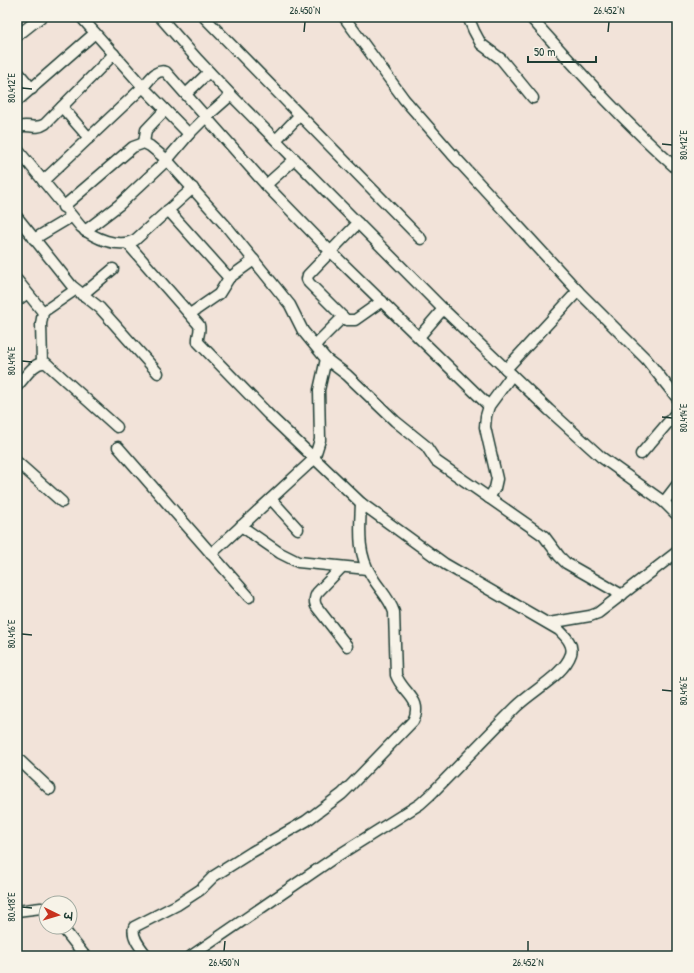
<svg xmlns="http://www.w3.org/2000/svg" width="694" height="973" font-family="'Patrick Hand','Playpen Sans Deva',sans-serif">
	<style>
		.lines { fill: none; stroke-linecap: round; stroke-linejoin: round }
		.minor-casing { stroke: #1f3d34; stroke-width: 13 }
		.minor { stroke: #f7f3e8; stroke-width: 10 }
		.ticks { fill: none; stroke: #1f3d34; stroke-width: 1.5 }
		.neatline { fill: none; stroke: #1f3d34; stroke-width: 1.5 }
		.ticks-label { font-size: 10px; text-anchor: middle; fill: #1f3d34 }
	</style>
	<rect width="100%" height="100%" fill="#f2e3d9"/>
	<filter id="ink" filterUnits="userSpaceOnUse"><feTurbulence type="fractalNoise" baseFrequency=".025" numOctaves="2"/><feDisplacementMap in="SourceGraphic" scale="8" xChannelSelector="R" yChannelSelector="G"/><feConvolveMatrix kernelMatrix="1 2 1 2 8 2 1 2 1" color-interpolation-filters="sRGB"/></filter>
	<g filter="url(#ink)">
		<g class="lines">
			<!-- minor casing -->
			<g class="minor-casing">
				<g id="minor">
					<path d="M 81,17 L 143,87 L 189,134"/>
					<path d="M 160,17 L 198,60 L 231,95 L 443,309 L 549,410 L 601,457 L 664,502 L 677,515"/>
					<path d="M 204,17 L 421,239"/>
					<path d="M 344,17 L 404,99 L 452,154 L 578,291 L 646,359 L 677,398"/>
					<path d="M 468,17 L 474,31 L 481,44 L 501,59 L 533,98"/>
					<path d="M 530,17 C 577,69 624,122 677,169"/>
					<path d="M 17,36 L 41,17"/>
					<path d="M 17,71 L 32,89"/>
					<path d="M 186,94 L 209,72"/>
					<path d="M 17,101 L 95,33"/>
					<path d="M 62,107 L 89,138"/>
					<path d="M 17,128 C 26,122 35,131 45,124 L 114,54"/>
					<path d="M 276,140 L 299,116"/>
					<path d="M 144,143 L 146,130 L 165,110"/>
					<path d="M 17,149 L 81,227 C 94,238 118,249 135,240 L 193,188"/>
					<path d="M 43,181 L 143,87 C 149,81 156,68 166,72 L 266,185 L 331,252 L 489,406"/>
					<path d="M 266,185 L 295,159"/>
					<path d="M 63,207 L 133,147 L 144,143 L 150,146 L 167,160 L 227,227 L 290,305 L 303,331 L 326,359 L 347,375 L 395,421 L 426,446 L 436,461 L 544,536 L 559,556 L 566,563 L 622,595"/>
					<path d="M 168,210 L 229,278"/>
					<path d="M 17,217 L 72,286 L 100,308 L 158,373"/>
					<path d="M 358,223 L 308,275 L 307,279 L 309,283 L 346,320 L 355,320 L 382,301"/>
					<path d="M 85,231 L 119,205 L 167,160 L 189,134 L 206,117 L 231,95"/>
					<path d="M 34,239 L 71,217"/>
					<path d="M 128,244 L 199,325 C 201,331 197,336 198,342 L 268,414 L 361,503 L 445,564 L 559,630 C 565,636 574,644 571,654 C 564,675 532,691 516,707 C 487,736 459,766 430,795 L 420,804 L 334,858 L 191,956"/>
					<path d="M 17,280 L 43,312"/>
					<path d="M 82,295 L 113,269"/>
					<path d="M 17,301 L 27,293"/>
					<path d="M 190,314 L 219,294 L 229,278 L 254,260"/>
					<path d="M 419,337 L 443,309"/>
					<path d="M 315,345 L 343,317"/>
					<path d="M 42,362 L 41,324 L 43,312 L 75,290"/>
					<path d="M 506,369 L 578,291"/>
					<path d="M 17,386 C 25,378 34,361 46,363 L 117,427"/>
					<path d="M 118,447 L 249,597"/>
					<path d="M 641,454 L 677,412"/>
					<path d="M 17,462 L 62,502"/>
					<path d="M 489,498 L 495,488 L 497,479 L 487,436 L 485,427 L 486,416 L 489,406 L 512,375"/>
					<path d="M 271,499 L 298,529"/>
					<path d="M 664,502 L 677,485"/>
					<path d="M 241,526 L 280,553 L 298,562 L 367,569"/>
					<path d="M 211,554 L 314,459 L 320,440 L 319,390 L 326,359"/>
					<path d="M 342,567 L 317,593 C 314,598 314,601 316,606 L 347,646"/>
					<path d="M 549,623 L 590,616 L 598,613 L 677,552"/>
					<path d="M 17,758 L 50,789"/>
					<path d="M 17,911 L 41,908 L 46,909"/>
					<path d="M 62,927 L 85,956"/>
					<path d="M 147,956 C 141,948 131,937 134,927 L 177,905 L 200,890 L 214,876 L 252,852 L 306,821 L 342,794 L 351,785 L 413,721 C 424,699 403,694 396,675 L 394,612 C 389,597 378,588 371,575 C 357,553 360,528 361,503"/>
				</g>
			</g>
			<!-- minor -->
			<use href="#minor" class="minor"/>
		</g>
	</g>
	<!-- ticks -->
	<path class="ticks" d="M 304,32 L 305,22M 608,32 L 609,22M 22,88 L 32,89M 662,144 L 672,145M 22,361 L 32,362M 662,417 L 672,418M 22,634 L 32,635M 662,690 L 672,691M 22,907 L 32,908M 224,951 L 225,941M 528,951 L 528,941"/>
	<!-- margin -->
	<rect width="694" height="973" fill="none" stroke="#f7f3e8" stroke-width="44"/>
	<!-- north arrow -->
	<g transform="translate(58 915) rotate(95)"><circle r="19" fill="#f7f3e8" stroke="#a1aaa0"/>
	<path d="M0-3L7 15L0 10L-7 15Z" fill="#c8321e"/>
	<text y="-6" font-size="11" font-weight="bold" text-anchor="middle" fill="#1f3d34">उ</text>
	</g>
	<!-- scale -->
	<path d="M528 56v6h68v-6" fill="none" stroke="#1f3d34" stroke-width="2"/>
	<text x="534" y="56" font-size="12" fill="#1f3d34" stroke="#f7f3e8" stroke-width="3" paint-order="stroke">50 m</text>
	<rect x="22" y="22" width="650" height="929" class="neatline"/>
	<g class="ticks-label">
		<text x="305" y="14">26.450°N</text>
		<text x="609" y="14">26.452°N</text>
		<text transform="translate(11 88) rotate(-90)" y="4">80.412°E</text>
		<text transform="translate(683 145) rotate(-90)" y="4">80.412°E</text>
		<text transform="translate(11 361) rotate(-90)" y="4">80.414°E</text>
		<text transform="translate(683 418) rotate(-90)" y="4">80.414°E</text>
		<text transform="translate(11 634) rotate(-90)" y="4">80.416°E</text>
		<text transform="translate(683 691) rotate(-90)" y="4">80.416°E</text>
		<text transform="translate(11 907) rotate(-90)" y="4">80.418°E</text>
		<text x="224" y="966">26.450°N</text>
		<text x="528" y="966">26.452°N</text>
	</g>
</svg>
